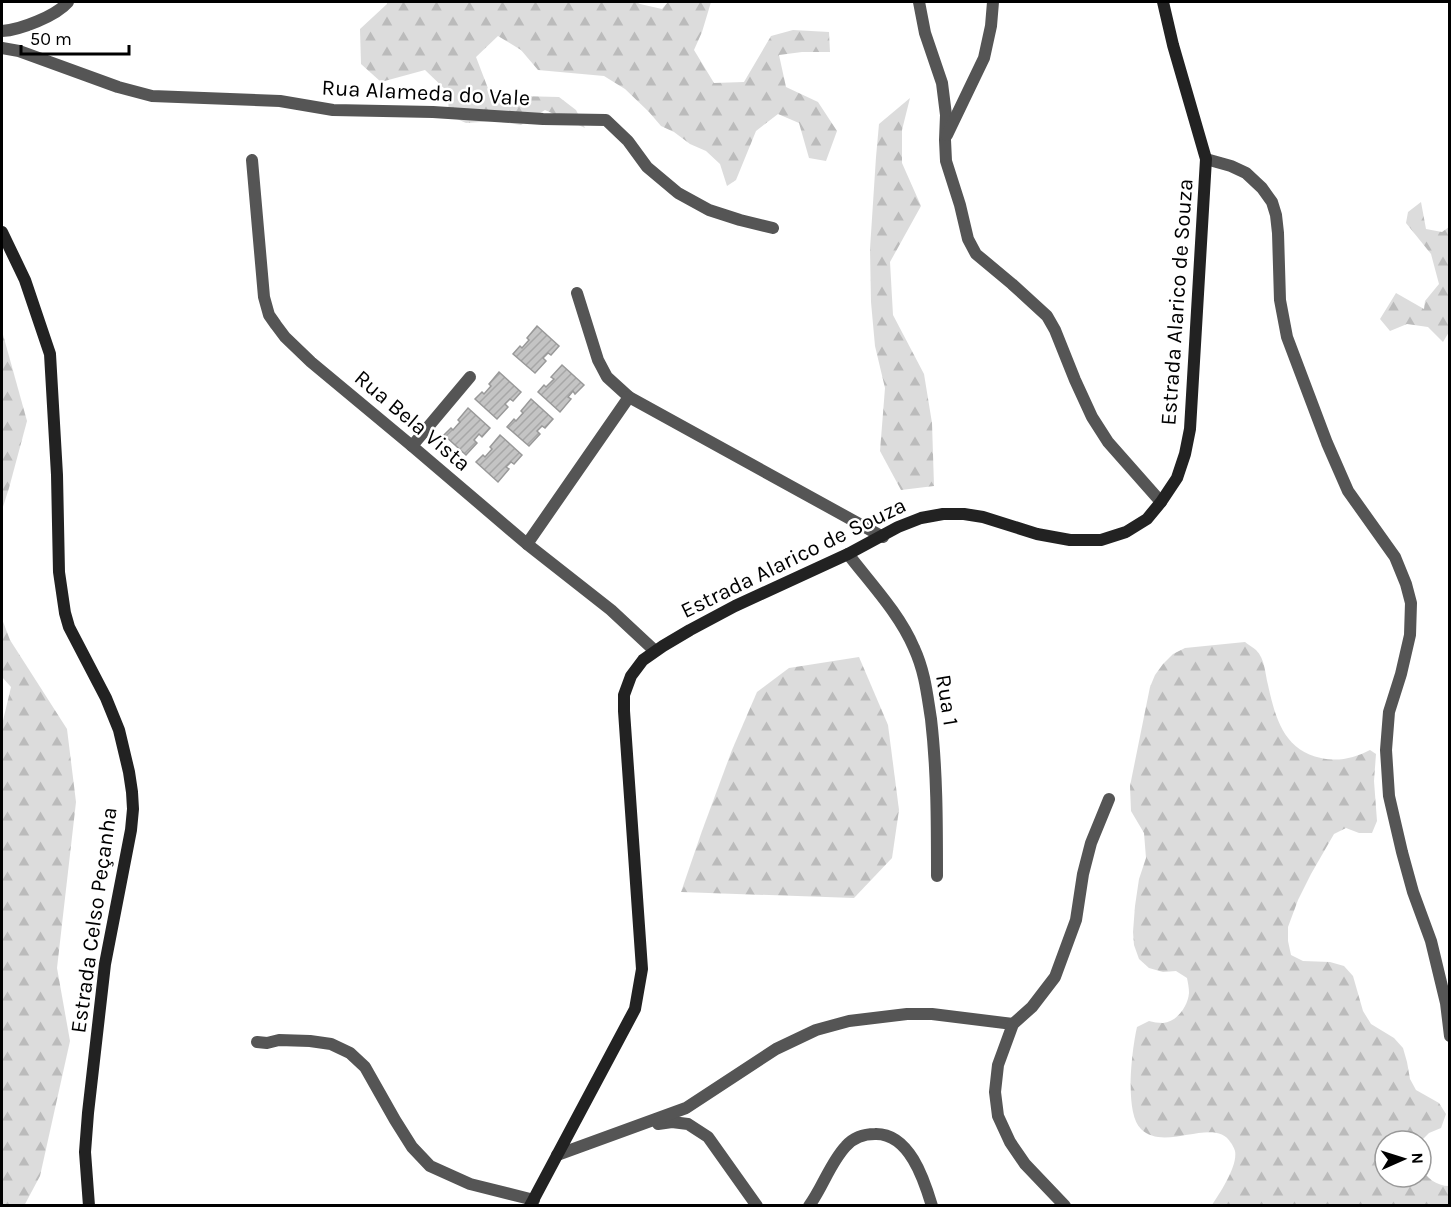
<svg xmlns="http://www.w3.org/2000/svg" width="1451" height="1207" font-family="Karla,sans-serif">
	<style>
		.forest { fill: url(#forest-firs) }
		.building { fill: url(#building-hatch); stroke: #999; stroke-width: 1.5 }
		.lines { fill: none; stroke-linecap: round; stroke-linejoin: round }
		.street { stroke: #555; stroke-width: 12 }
		.secondary { stroke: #222; stroke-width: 12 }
		.labels { text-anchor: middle; stroke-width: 5; stroke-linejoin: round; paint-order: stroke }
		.street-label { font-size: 22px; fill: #000; stroke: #fff }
	</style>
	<defs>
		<pattern id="forest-firs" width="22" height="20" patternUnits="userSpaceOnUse" patternTransform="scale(1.5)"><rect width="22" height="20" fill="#dcdcdc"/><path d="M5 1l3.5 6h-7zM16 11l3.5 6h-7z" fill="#bbb"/></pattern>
		<pattern id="building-hatch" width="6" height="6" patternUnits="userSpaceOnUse" patternTransform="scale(1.5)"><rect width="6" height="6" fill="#c4c4c4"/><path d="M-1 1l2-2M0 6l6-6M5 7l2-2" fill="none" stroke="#a7a7a7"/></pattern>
	</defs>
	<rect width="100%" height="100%" fill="#fff"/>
	<!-- forest -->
	<g class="forest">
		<path d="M 387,2 L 636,2 L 640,4 L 662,9 L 668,2 L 711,2 L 702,32 L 694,50 L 714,83 L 744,82 L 771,36 L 793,30 L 829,32 L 830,52 L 802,52 L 779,55 L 786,87 L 818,102 L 837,131 L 826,161 L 809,158 L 799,123 L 778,114 L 756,131 L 736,180 L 727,186 L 720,164 L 706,151 L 690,144 L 674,132 L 661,126 L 649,112 L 625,89 L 604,76 L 538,70 L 521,50 L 498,36 L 476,57 L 489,91 L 518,96 L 559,97 L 576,110 L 585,128 L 545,110 L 521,125 L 495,121 L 466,123 L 448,115 L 449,93 L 425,70 L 381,82 L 361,64 L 360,29 L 387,4 Z"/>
		<path d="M 910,98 L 902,130 L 902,163 L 921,206 L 890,262 L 893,315 L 924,374 L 932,423 L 934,486 L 901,490 L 880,451 L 885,388 L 875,346 L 871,302 L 870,249 L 876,157 L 879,124 Z"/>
		<path d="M 1421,202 L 1426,229 L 1442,232 L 1449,227 L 1449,332 L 1443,342 L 1428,327 L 1407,324 L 1390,331 L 1380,319 L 1396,293 L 1424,309 L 1425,301 L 1439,284 L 1431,254 L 1406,223 L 1408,212 Z"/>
		<path d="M 2,331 L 27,421 L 9,488 L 2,510 Z"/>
		<path d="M 2,619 L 10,640 L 67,729 L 76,802 L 57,968 L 70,1041 L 40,1176 L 24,1206 L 2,1205 L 2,968 L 3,936 L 2,895 L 2,725 L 11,687 L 2,677 Z"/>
		<path d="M 1245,642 C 1248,645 1253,647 1256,650 C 1265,659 1265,673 1268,685 C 1275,717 1284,751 1321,758 C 1338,762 1355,758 1370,750 L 1376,754 L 1374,781 L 1377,821 L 1372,833 L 1359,833 L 1346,828 L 1334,834 L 1311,874 L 1298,900 L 1288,927 L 1288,941 L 1291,955 L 1303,961 L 1330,962 L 1344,966 L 1353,976 L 1363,1011 L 1371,1024 L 1394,1038 L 1403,1048 L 1407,1062 L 1410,1079 L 1416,1090 L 1439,1103 L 1446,1114 L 1441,1128 L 1429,1133 L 1421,1141 L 1385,1141 L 1385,1177 L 1421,1177 L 1421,1166 C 1425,1178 1437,1186 1449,1186 L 1449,1205 L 1212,1205 C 1220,1193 1238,1166 1235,1151 C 1235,1150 1232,1144 1231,1143 C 1215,1115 1165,1153 1141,1129 C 1124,1113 1132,1049 1137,1027 L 1149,1021 C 1153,1022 1158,1023 1163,1023 C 1177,1022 1188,1006 1189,993 C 1189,988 1188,983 1187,978 L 1176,971 L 1163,972 L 1149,968 L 1139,959 L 1134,945 L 1133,932 L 1135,906 L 1139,879 L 1146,858 L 1144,833 L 1131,811 L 1130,786 L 1150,687 L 1155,675 L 1163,664 L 1173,654 L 1185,648 Z"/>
		<path d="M 859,657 L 888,725 L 899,810 L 892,858 L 854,898 L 681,892 L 702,831 L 732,750 L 757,692 L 789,668 Z"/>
	</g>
	<!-- building -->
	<g class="building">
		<path d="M 537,326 L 559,346 L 551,355 L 548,353 L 543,358 L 546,361 L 535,373 L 513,354 L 520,346 L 522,348 L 529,340 L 527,338 Z"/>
		<path d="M 562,365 L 584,385 L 575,394 L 573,391 L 568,397 L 571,399 L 560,412 L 538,392 L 544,385 L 546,387 L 554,379 L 551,377 Z"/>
		<path d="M 499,372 L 521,392 L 513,401 L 510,399 L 505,404 L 508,407 L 497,419 L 475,399 L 482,392 L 484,394 L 491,386 L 489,384 Z"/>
		<path d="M 531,399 L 553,419 L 545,428 L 542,426 L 537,431 L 540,434 L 529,446 L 507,427 L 514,419 L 516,421 L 523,413 L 521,411 Z"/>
		<path d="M 468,408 L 490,428 L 482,437 L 479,434 L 474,440 L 477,443 L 466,455 L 444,435 L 451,428 L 453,430 L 460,422 L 458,420 Z"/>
		<path d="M 500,435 L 522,455 L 514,464 L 511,462 L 506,467 L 509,469 L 498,482 L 476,462 L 483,455 L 485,457 L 492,449 L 490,447 Z"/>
	</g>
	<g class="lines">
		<!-- street -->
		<g class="street">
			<path d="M 919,2 L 925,33 L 942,83 L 946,115 L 945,140 L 946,161 L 960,205 L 968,239 L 976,254 L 1012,284 L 1047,316 L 1055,330 L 1075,380 L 1092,417 L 1108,442 L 1161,502"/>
			<path d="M 2,31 C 20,30 56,16 68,2"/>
			<path d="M 2,48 L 19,51 L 118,87 L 152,96 L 280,101 L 333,110 L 433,112 L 543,119 L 606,120 L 628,141 L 647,167 L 678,193 L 709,210 L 740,220 L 773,228"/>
			<path d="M 947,135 L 984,58 L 991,26 L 993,2"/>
			<path d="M 1206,159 L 1231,166 L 1246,173 L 1262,188 L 1272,202 L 1276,215 L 1278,233 L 1280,300 L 1287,337 L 1327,443 L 1348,491 L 1395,557 L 1406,584 L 1411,603 L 1410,635 L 1401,674 L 1389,712 L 1386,750 L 1389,796 L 1402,852 L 1413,892 L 1431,941 L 1446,1003 L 1450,1036"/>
			<path d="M 252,160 L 264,297 L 269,315 L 276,325 L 285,337 L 311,362 L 412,446 L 527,544 L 611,610 L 655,651"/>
			<path d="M 577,293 L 598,360 L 607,377 L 629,397 L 883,537"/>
			<path d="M 412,446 L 470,377"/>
			<path d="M 527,544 L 629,397"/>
			<path d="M 848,554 C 871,584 899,613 914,648 C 925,672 927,694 931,719 C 937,771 937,823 937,876"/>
			<path d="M 257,1042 L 267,1043 L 279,1040 L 310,1041 L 331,1044 L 350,1053 L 365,1067 L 395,1120 L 412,1147 L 430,1166 L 470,1184 L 534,1200"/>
			<path d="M 658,1124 L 672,1122 L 688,1124 L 708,1137 L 757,1206"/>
			<path d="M 557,1155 L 686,1108 L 776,1049 L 816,1030 L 849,1021 L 907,1014 L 932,1014 L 1013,1024"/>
			<path d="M 809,1206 C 823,1187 830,1163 846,1146 C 854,1137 863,1134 875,1134 C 909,1133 924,1179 932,1206"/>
			<path d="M 1065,1206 L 1025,1164 L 1010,1142 L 998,1116 L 995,1092 L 998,1065 L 1013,1024 L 1032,1007 L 1055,977 L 1076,920 L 1083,874 L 1091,843 L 1109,799"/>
		</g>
		<!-- secondary -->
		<g class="secondary">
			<path d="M 2,232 L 25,280 L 50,354 L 57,475 L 59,572 L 65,613 L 69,627 L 106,698 L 119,730 L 129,772 L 132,792 L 133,809 L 131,830 L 105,964 L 88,1113 L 85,1152 L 89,1206"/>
			<path d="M 530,1206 L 635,1009 L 642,969 L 624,711 L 624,695 L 631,676 L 643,660 L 663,646 L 690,630 L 735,606 L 848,554 L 898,527 L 921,518 L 943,514 L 964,514 L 983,517 L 1037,534 L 1070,540 L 1101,540 L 1126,532 L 1147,519 L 1161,502 L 1177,478 L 1185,454 L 1190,429 L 1206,159 L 1173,45 L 1163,2"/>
		</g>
	</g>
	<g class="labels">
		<!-- street labels -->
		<g class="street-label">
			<text transform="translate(426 92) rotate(3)" y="8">Rua Alameda do Vale</text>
			<text transform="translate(1176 302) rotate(-86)" y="8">Estrada Alarico de Souza</text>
			<text transform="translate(413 420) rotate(40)" y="8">Rua Bela Vista</text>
			<text transform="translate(793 557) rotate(-26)" y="8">Estrada Alarico de Souza</text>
			<text transform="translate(948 700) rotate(81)" y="8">Rua 1</text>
			<text transform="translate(93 920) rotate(-82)" y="8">Estrada Celso Peçanha</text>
		</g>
	</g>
	<!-- border -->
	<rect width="1451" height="1207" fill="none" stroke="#000000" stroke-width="6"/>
	<!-- north arrow -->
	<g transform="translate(1403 1159) rotate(87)"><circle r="28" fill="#ffffff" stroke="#999999" stroke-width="1.5"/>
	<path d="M0-4.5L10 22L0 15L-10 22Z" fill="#000000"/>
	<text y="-9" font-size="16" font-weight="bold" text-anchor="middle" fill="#000000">N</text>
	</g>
	<!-- scale -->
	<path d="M21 45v9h108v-9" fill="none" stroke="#000000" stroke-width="3"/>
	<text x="30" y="45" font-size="18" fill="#000000" stroke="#ffffff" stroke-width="4.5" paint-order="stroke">50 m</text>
</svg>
